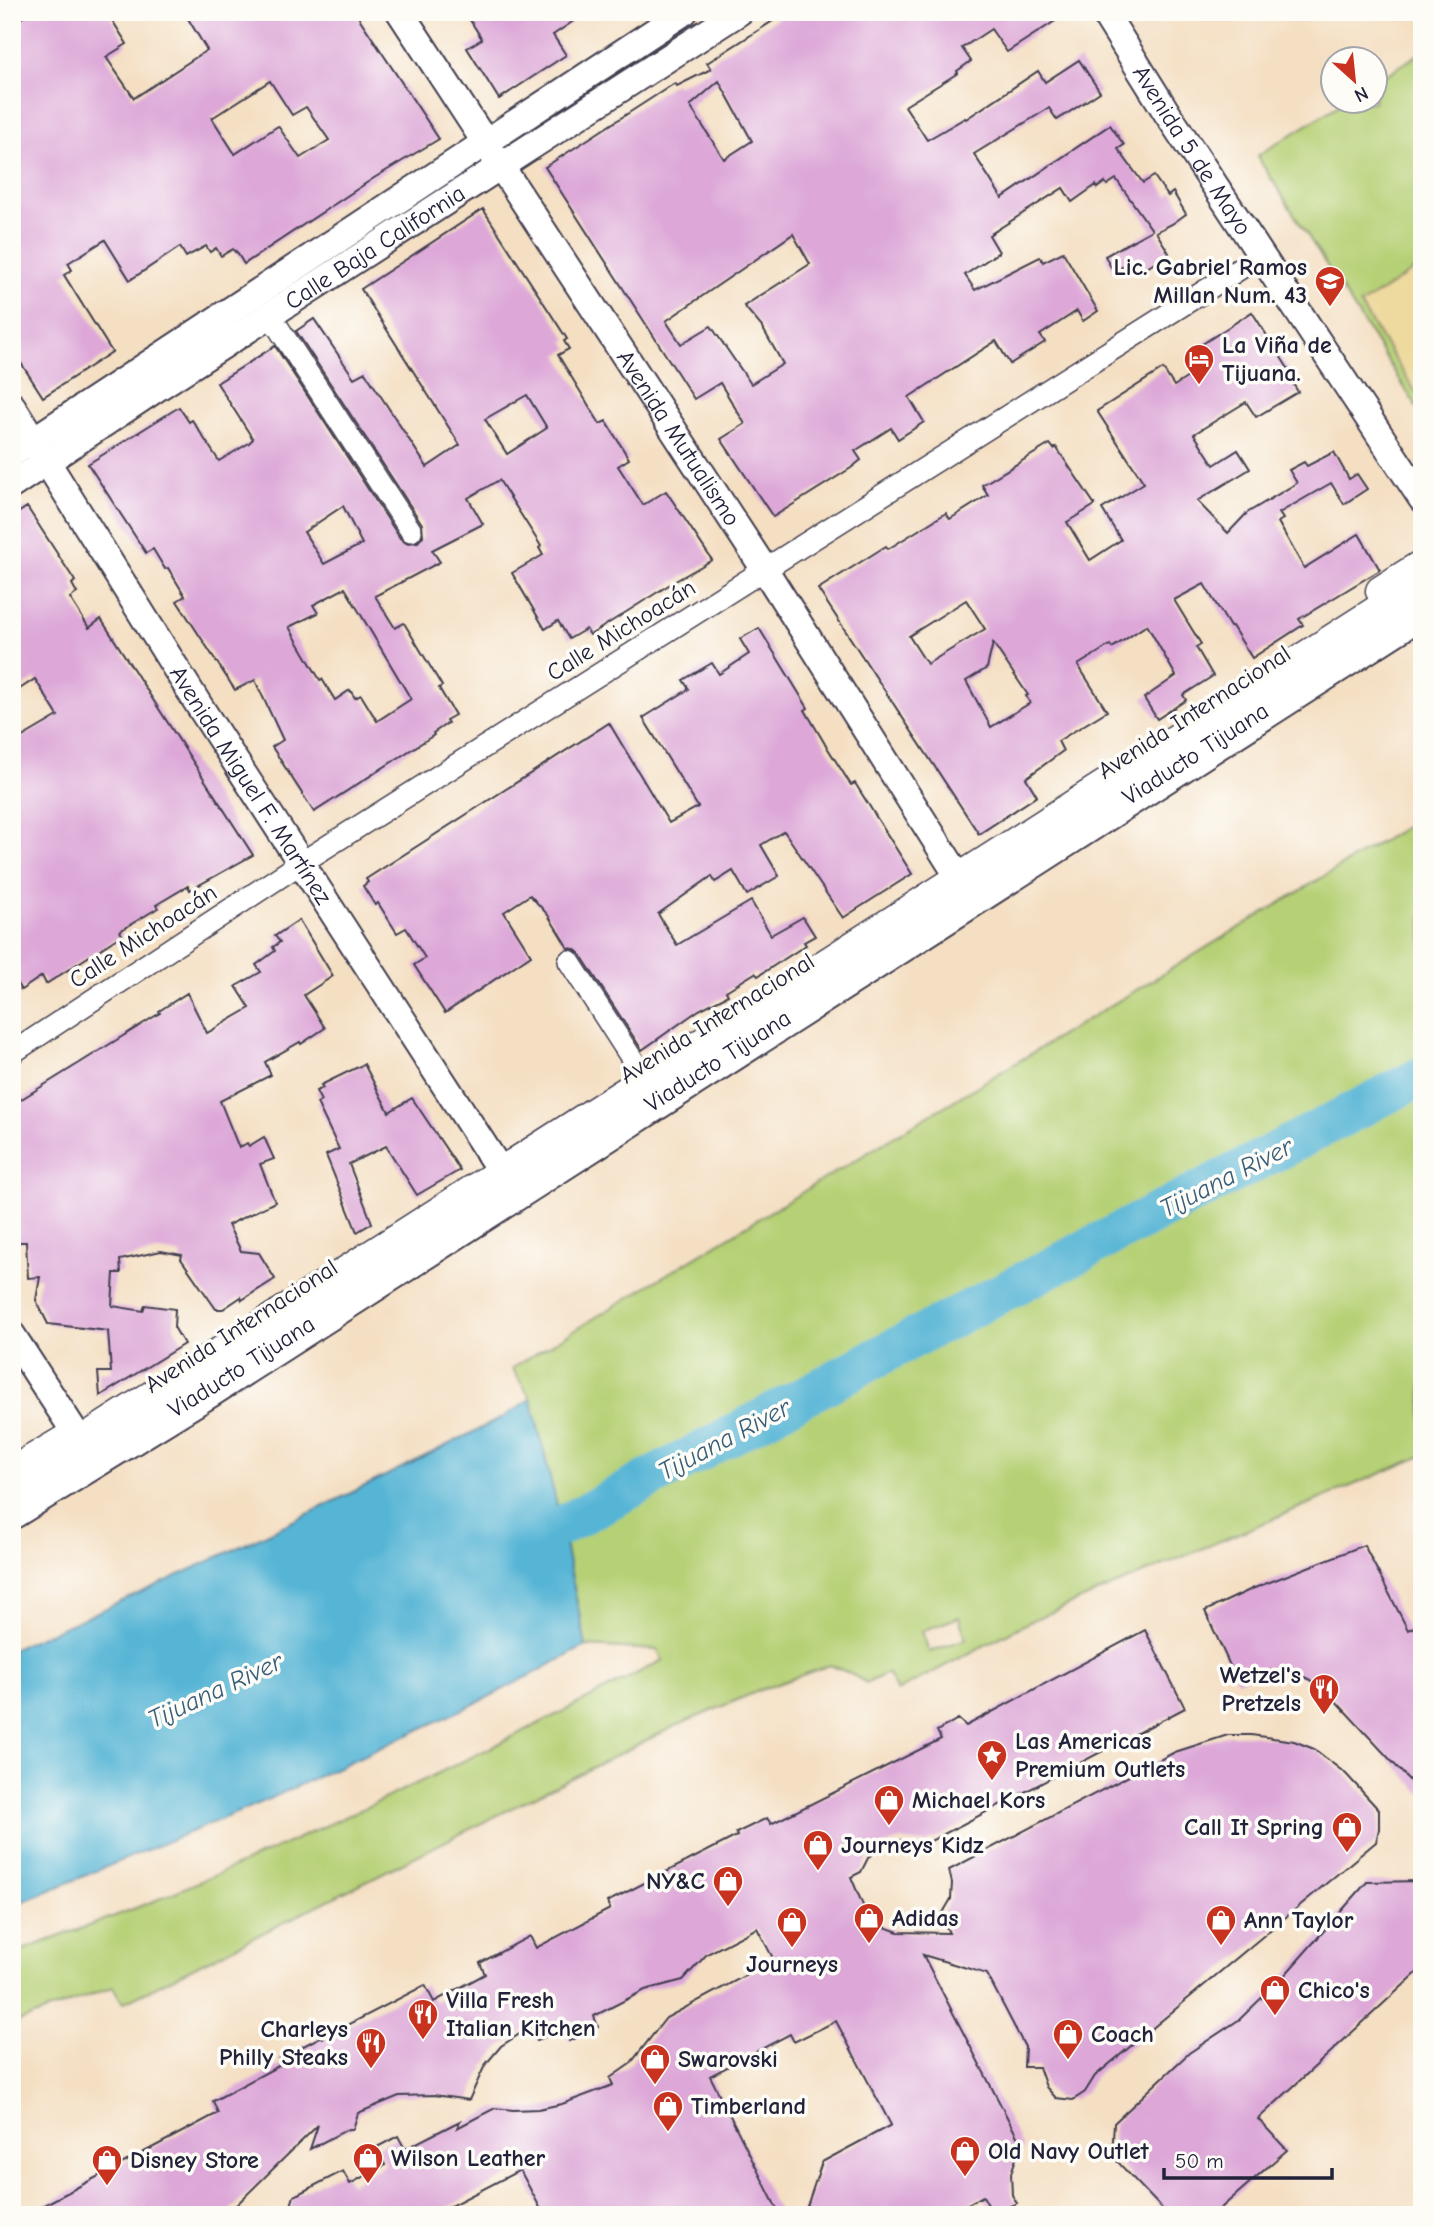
<svg xmlns="http://www.w3.org/2000/svg" width="1434" height="2227" font-family="'Comic Neue',sans-serif">
	<style>
		.green { fill: #b6d075; stroke: #6c7958; stroke-width: 2; fill-rule: evenodd }
		.sand { fill: #eeda9e; stroke: #887e6c; stroke-width: 2 }
		.water { fill: #57b5d5; stroke: #3c6c88; stroke-width: 2 }
		.lines { fill: none; stroke-linecap: round; stroke-linejoin: round }
		.river { stroke: #57b5d5; stroke-width: 40 }
		.building { fill: #dda8d8; fill-rule: evenodd }
		.minor-casing { stroke: #423e4f; stroke-width: 24 }
		.tertiary-casing { stroke: #423e4f; stroke-width: 30 }
		.secondary-casing { stroke: #423e4f; stroke-width: 33 }
		.trunk-casing { stroke: #423e4f; stroke-width: 38 }
		.motorway-casing { stroke: #423e4f; stroke-width: 42 }
		.minor { stroke: #fff; stroke-width: 21 }
		.tertiary { stroke: #fff; stroke-width: 26 }
		.secondary { stroke: #fff; stroke-width: 30 }
		.trunk { stroke: #fff; stroke-width: 35 }
		.motorway { stroke: #fff; stroke-width: 38 }
		.labels { text-anchor: middle; stroke-width: 7; stroke-linejoin: round; paint-order: stroke }
		.street-label { font-size: 24px; fill: #22223b; stroke: #fdfcf7 }
		.poi-label { font-size: 24px; font-weight: bold; fill: #22223b; stroke: #fdfcf7; text-anchor: start }
		.water-label { font-size: 26px; font-style: italic; fill: #375d79; stroke: #fdfcf7 }
	</style>
	<rect width="100%" height="100%" fill="#fdfcf7"/>
	<filter id="ink" filterUnits="userSpaceOnUse"><feTurbulence type="fractalNoise" baseFrequency=".0143" numOctaves="2"/><feDisplacementMap in="SourceGraphic" scale="14" xChannelSelector="R" yChannelSelector="G"/><feConvolveMatrix kernelMatrix="1 2 1 2 8 2 1 2 1" color-interpolation-filters="sRGB"/></filter>
	<filter id="wash" filterUnits="userSpaceOnUse"><feTurbulence type="fractalNoise" baseFrequency=".00686" numOctaves="4" result="noise"/><feDisplacementMap in="SourceGraphic" scale="28" xChannelSelector="R" yChannelSelector="G"/><feGaussianBlur stdDeviation="1.57" result="paint"/><feColorMatrix in="noise" values="0 0 0 0 0 0 0 0 0 0 0 0 0 0 0 0 0 1.4 0 .05"/><feComposite in="paint" operator="in"/></filter>
	<g filter="url(#wash)">
		<rect width="100%" height="100%" fill="#f4dfc3"/>
		<!-- green -->
		<g class="green">
			<path d="M 1422,52 L 1422,415 L 1257,156 L 1344,102 L 1374,102 L 1375,82 Z"/>
			<path d="M 1422,817 L 1422,1456 L 1033,1620 L 897,1691 L 887,1673 L 867,1683 L 847,1672 L 830,1665 L 763,1689 L 671,1728 L 123,2003 L 113,1987 L 12,2024 L 12,1954 C 60,1936 109,1919 156,1900 C 329,1828 497,1747 663,1660 L 657,1650 L 586,1646 L 557,1506 L 531,1399 L 512,1368 ZM 959,1617 L 966,1639 L 929,1652 L 922,1631 Z"/>
		</g>
		<!-- sand -->
		<path class="sand" d="M 1422,265 L 1422,397 L 1417,394 L 1360,305 Z"/>
		<!-- water -->
		<path class="water" d="M 531,1399 L 557,1506 L 586,1646 L 483,1700 L 265,1801 L 12,1906 L 12,1649 C 180,1578 343,1498 505,1416 Z"/>
		<g class="lines">
			<!-- river -->
			<path class="river" d="M 513,1549 L 561,1526 L 885,1353 L 1422,1076"/>
		</g>
		<g id="blocks">
			<!-- building -->
			<g class="building">
				<path d="M 31,12 L 107,12 L 127,44 L 106,57 L 134,98 L 207,50 L 184,12 L 355,12 L 439,139 L 374,178 L 244,264 L 236,251 L 235,252 L 233,249 L 221,256 L 216,248 L 210,252 L 206,246 L 186,257 L 180,247 L 130,280 L 105,240 L 68,263 L 72,270 L 64,275 L 112,352 L 43,397 L 12,349 L 12,24 ZM 270,81 L 292,115 L 306,107 L 329,140 L 300,158 L 278,126 L 235,154 L 212,118 Z"/>
				<path d="M 465,12 L 587,12 L 553,35 L 566,55 L 499,99 L 467,48 L 482,39 Z"/>
				<path d="M 787,12 L 1069,12 L 1007,52 L 991,29 L 962,48 L 971,61 L 957,71 L 958,73 L 905,106 L 927,140 L 965,118 L 966,119 L 1038,71 L 1045,82 L 1079,60 L 1100,92 L 1057,120 L 1049,108 L 974,154 L 1002,198 L 1110,125 L 1124,145 L 1118,149 L 1143,183 L 1154,176 L 1168,196 L 1173,192 L 1186,214 L 1172,224 L 1156,232 L 1169,253 L 1141,272 L 1135,261 L 1113,271 L 1105,256 L 1152,230 L 1116,179 L 1107,185 L 1105,182 L 1097,188 L 1096,185 L 1072,202 L 1063,188 L 989,235 L 999,252 L 965,275 L 975,290 L 1040,257 L 1043,262 L 1063,252 L 1098,311 L 1083,321 L 1077,311 L 1040,335 L 1045,342 L 1010,364 L 996,341 L 909,397 L 924,422 L 898,439 L 891,428 L 855,451 L 861,460 L 851,468 L 773,517 L 721,439 L 745,424 L 720,383 L 694,399 L 545,167 L 675,83 L 677,86 L 711,69 L 707,63 ZM 719,81 L 752,141 L 724,159 L 690,106 ZM 793,234 L 810,264 L 744,306 L 762,327 L 783,364 L 751,384 L 711,326 L 681,344 L 666,321 Z"/>
				<path d="M 483,209 L 567,339 L 564,341 L 569,349 L 558,355 L 600,424 L 606,421 L 629,459 L 618,466 L 643,505 L 666,491 L 712,560 L 672,583 L 590,635 L 586,629 L 569,639 L 558,621 L 545,629 L 512,573 L 543,555 L 539,548 L 541,546 L 499,480 L 468,498 L 483,524 L 432,550 L 440,562 L 375,596 L 395,628 L 404,623 L 442,686 L 439,688 L 455,715 L 446,720 L 448,723 L 433,733 L 434,735 L 314,812 L 272,747 L 283,740 L 255,680 L 235,690 L 177,601 L 185,596 L 168,568 L 165,569 L 153,549 L 146,553 L 88,464 L 179,407 L 189,422 L 192,420 L 219,461 L 249,443 L 253,439 L 217,383 L 275,346 L 400,538 L 406,543 L 418,542 L 423,536 L 422,524 L 296,331 L 314,319 L 354,378 L 365,372 L 427,467 L 460,445 L 361,289 ZM 527,395 L 547,428 L 507,454 L 485,419 ZM 343,506 L 362,544 L 324,564 L 304,532 ZM 345,588 L 411,699 L 377,721 L 361,695 L 355,698 L 350,690 L 335,700 L 322,679 L 320,680 L 289,627 L 318,613 L 313,605 Z"/>
				<path d="M 1252,312 L 1291,373 L 1288,375 L 1298,392 L 1256,417 L 1246,402 L 1194,434 L 1214,465 L 1238,450 L 1250,469 L 1197,501 L 1228,533 L 1247,513 L 1297,483 L 1289,470 L 1304,462 L 1307,466 L 1334,452 L 1349,479 L 1357,474 L 1367,489 L 1344,504 L 1331,483 L 1279,513 L 1283,519 L 1278,522 L 1304,568 L 1359,534 L 1380,570 L 1299,619 L 1303,625 L 1252,658 L 1232,626 L 1230,627 L 1204,584 L 1174,600 L 1201,644 L 1196,647 L 1213,676 L 1183,695 L 1186,700 L 1157,719 L 1144,698 L 1176,676 L 1147,625 L 1112,648 L 1110,645 L 1078,665 L 1107,711 L 1058,741 L 1063,751 L 1026,778 L 1037,796 L 979,834 L 818,589 L 886,546 L 888,549 L 946,513 L 950,519 L 988,495 L 982,485 L 1050,444 L 1054,449 L 1056,447 L 1095,505 L 1067,522 L 1090,560 L 1121,540 L 1102,509 L 1144,483 L 1097,411 L 1163,369 L 1174,386 L 1204,367 L 1193,350 ZM 966,600 L 985,629 L 927,664 L 909,636 ZM 993,643 L 1028,695 L 1026,696 L 1030,703 L 991,727 L 966,681 L 987,668 Z"/>
				<path d="M 27,507 L 75,581 L 72,584 L 77,593 L 70,598 L 89,628 L 101,619 L 253,855 L 190,890 L 188,886 L 156,905 L 158,908 L 120,931 L 122,935 L 46,984 L 42,976 L 21,990 L 12,976 L 12,743 L 58,716 L 35,679 L 12,694 L 12,517 Z"/>
				<path d="M 759,628 L 808,708 L 805,710 L 825,744 L 851,785 L 855,783 L 912,874 L 843,918 L 784,831 L 761,845 L 779,876 L 747,895 L 733,871 L 715,882 L 712,876 L 658,914 L 677,945 L 751,901 L 771,935 L 803,917 L 815,936 L 804,942 L 806,945 L 758,976 L 755,973 L 726,991 L 728,995 L 699,1010 L 642,1050 L 580,954 L 574,949 L 568,948 L 548,915 L 530,895 L 504,912 L 531,955 L 445,1013 L 414,965 L 425,958 L 406,928 L 397,933 L 378,903 L 375,905 L 363,886 L 368,882 L 366,879 L 609,723 L 669,823 L 698,807 L 643,718 L 689,689 L 683,680 L 712,663 L 719,674 L 749,654 L 740,639 Z"/>
				<path d="M 299,920 L 333,976 L 304,995 L 325,1028 L 301,1044 L 300,1042 L 265,1062 L 271,1075 L 220,1101 L 239,1148 L 247,1143 L 249,1146 L 264,1137 L 274,1159 L 260,1164 L 275,1202 L 228,1225 L 241,1251 L 259,1253 L 275,1279 L 242,1300 L 241,1297 L 223,1309 L 216,1309 L 181,1259 L 182,1255 L 161,1251 L 120,1260 L 121,1273 L 114,1273 L 112,1306 L 143,1311 L 145,1305 L 175,1309 L 174,1327 L 184,1344 L 100,1396 L 98,1372 L 111,1372 L 108,1331 L 48,1324 L 36,1300 L 40,1277 L 28,1278 L 26,1242 L 12,1242 L 12,1105 L 160,1013 L 159,1011 L 187,993 L 207,1033 L 250,1008 L 236,986 L 261,972 L 256,965 L 275,951 L 273,947 L 280,942 L 275,936 Z"/>
				<path d="M 364,1064 L 389,1112 L 412,1098 L 460,1170 L 417,1195 L 386,1146 L 349,1164 L 372,1223 L 357,1232 L 326,1155 L 339,1149 L 317,1103 L 321,1101 L 316,1091 L 323,1088 L 321,1085 Z"/>
				<path d="M 1364,1545 L 1408,1630 L 1422,1623 L 1422,1794 L 1332,1697 L 1311,1680 L 1289,1670 L 1263,1671 L 1237,1681 L 1205,1611 L 1252,1589 Z"/>
				<path d="M 1145,1630 L 1185,1708 L 925,1844 L 901,1840 L 881,1846 L 868,1858 L 861,1872 L 851,1877 L 864,1908 L 879,1925 L 898,1932 L 949,1933 L 941,1916 L 951,1899 L 952,1883 L 949,1870 L 1175,1752 L 1228,1735 L 1251,1735 L 1294,1741 L 1314,1749 L 1346,1774 L 1379,1810 L 1379,1829 L 1376,1842 L 1095,2076 L 1085,2092 L 1073,2100 L 1056,2098 L 1046,2087 L 1039,2067 L 1024,2067 L 1025,2047 L 987,1974 L 923,1955 L 1023,2148 L 1017,2156 L 1011,2173 L 1012,2195 L 1017,2203 L 993,2214 L 983,2196 L 947,2215 L 804,2215 L 822,2162 L 891,2125 L 836,2021 L 794,2042 L 790,2034 L 710,2076 L 780,2215 L 544,2215 L 520,2170 L 433,2215 L 288,2215 L 294,2196 L 343,2171 L 350,2184 L 385,2165 L 377,2147 L 398,2136 L 405,2149 L 460,2121 L 457,2128 L 495,2108 L 513,2110 L 538,2109 L 562,2104 L 613,2085 L 610,2078 L 630,2064 L 666,2018 L 774,1960 L 757,1928 L 707,1954 L 683,1980 L 645,1990 L 594,2016 L 598,2027 L 569,2041 L 563,2028 L 537,2041 L 529,2028 L 501,2046 L 485,2065 L 469,2100 L 434,2095 L 399,2096 L 358,2113 L 353,2129 L 348,2129 L 310,2149 L 318,2125 L 226,2215 L 25,2215 L 218,2113 L 213,2101 L 282,2064 L 279,2059 L 322,2036 L 323,2038 L 425,1985 L 434,2002 L 485,1974 L 480,1963 L 530,1936 L 536,1948 L 610,1909 L 607,1902 L 737,1836 L 736,1833 L 767,1818 L 771,1824 L 941,1739 L 937,1731 L 958,1719 L 966,1726 Z"/>
				<path d="M 1422,1881 L 1422,1968 L 1258,2119 L 1287,2150 L 1213,2215 L 1168,2215 L 1112,2156 L 1114,2123 L 1189,2053 L 1240,2019 L 1284,1976 L 1367,1882 Z"/>
			</g>
		</g>
	</g>
	<g filter="url(#ink)">
		<use href="#blocks" fill-opacity="0" stroke="#423e4f" stroke-width="2"/>
		<g class="lines">
			<!-- minor casing -->
			<g class="minor-casing">
				<g id="minor">
					<path d="M 270,315 L 411,531"/>
					<path d="M 569,961 L 638,1068"/>
					<path d="M 12,1053 L 301,863 L 1260,256"/>
				</g>
			</g>
			<!-- tertiary casing -->
			<g class="tertiary-casing">
				<g id="tertiary">
					<path id="s1" d="M 400,12 L 765,570 L 953,868"/>
					<path id="s2" d="M 1104,12 L 1167,113 L 1422,499"/>
					<path id="s3" d="M 12,406 L 200,707 L 494,1161"/>
					<path d="M 12,454 L 684,12"/>
					<path id="s4" d="M 12,485 L 157,388 L 739,12"/>
					<path d="M 12,1335 L 76,1434"/>
				</g>
			</g>
			<!-- secondary casing -->
			<g class="secondary-casing">
				<g id="secondary">
					<path d="M 1381,591 L 1422,565"/>
					<path d="M 12,1472 L 66,1440"/>
				</g>
			</g>
			<!-- trunk casing -->
			<g class="trunk-casing">
				<path id="trunk" d="M 49,1465 L 1422,585"/>
			</g>
			<!-- motorway casing -->
			<g class="motorway-casing">
				<g id="motorway">
					<path id="s5" d="M 12,1509 L 210,1387 L 1422,608"/>
				</g>
			</g>
			<!-- minor -->
			<use href="#minor" class="minor"/>
			<!-- tertiary -->
			<use href="#tertiary" class="tertiary"/>
			<!-- secondary -->
			<use href="#secondary" class="secondary"/>
			<!-- trunk -->
			<use href="#trunk" class="trunk"/>
			<!-- motorway -->
			<use href="#motorway" class="motorway"/>
		</g>
	</g>
	<!-- icons -->
	<defs>
		<g id="school-pin" transform="scale(1.575)"><path d="M0 17L-7.5 6A9.5 9.5 0 1 1 7.5 6Z" fill="#c8321e" stroke="#fdfcf7"/><path d="M0-5L7-2L0 1L-7-2ZM-4 1L0 2.5L4 1V4Q0 6-4 4Z" fill="#fff"/></g>
		<g id="hotel-pin" transform="scale(1.575)"><path d="M0 17L-7.5 6A9.5 9.5 0 1 1 7.5 6Z" fill="#c8321e" stroke="#fdfcf7"/><path d="M-6-4.5h1.5V1H6V5H4.5V3h-9V5H-6ZM-4 0a1.8 1.8 0 1 1 3.6 0ZM.5 0V-2.5h3Q6-2.5 6 0Z" fill="#fff"/></g>
		<g id="restaurant-pin" transform="scale(1.575)"><path d="M0 17L-7.5 6A9.5 9.5 0 1 1 7.5 6Z" fill="#c8321e" stroke="#fdfcf7"/><path d="M-5-6h1v4h1v-4h1v4h1v-4h1v5L-1.5 .5V6h-2V.5L-5-1ZM5-6V6H3V1.5H1.5Q1.5-4 5-6Z" fill="#fff"/></g>
		<g id="sight-pin" transform="scale(1.575)"><path d="M0 17L-7.5 6A9.5 9.5 0 1 1 7.5 6Z" fill="#c8321e" stroke="#fdfcf7"/><path d="M0-6L1.8-2.2L6-1.7L2.9 1.2L3.7 5.4L0 3.3L-3.7 5.4L-2.9 1.2L-6-1.7L-1.8-2.2Z" fill="#fff"/></g>
		<g id="shop-pin" transform="scale(1.575)"><path d="M0 17L-7.5 6A9.5 9.5 0 1 1 7.5 6Z" fill="#c8321e" stroke="#fdfcf7"/><path d="M-5-2.5h2.3a2.7 3.5 0 0 1 5.4 0H5L5.5 6h-11ZM-1.5-2.5h3a1.5 2.3 0 0 0-3 0Z" fill="#fff"/></g>
	</defs>
	<g fill-rule="evenodd">
		<use href="#school-pin" x="1330" y="281"/>
		<use href="#hotel-pin" x="1199" y="359"/>
		<use href="#restaurant-pin" x="1324" y="1689"/>
		<use href="#sight-pin" x="992" y="1755"/>
		<use href="#shop-pin" x="889" y="1800"/>
		<use href="#shop-pin" x="1347" y="1827"/>
		<use href="#shop-pin" x="818" y="1845"/>
		<use href="#shop-pin" x="728" y="1881"/>
		<use href="#shop-pin" x="869" y="1918"/>
		<use href="#shop-pin" x="1221" y="1920"/>
		<use href="#shop-pin" x="792" y="1922"/>
		<use href="#shop-pin" x="1275" y="1990"/>
		<use href="#restaurant-pin" x="423" y="2014"/>
		<use href="#shop-pin" x="1068" y="2034"/>
		<use href="#restaurant-pin" x="371" y="2043"/>
		<use href="#shop-pin" x="655" y="2059"/>
		<use href="#shop-pin" x="668" y="2106"/>
		<use href="#shop-pin" x="965" y="2151"/>
		<use href="#shop-pin" x="368" y="2158"/>
		<use href="#shop-pin" x="107" y="2160"/>
	</g>
	<g class="labels">
		<!-- street labels -->
		<g class="street-label">
			<text dy="8" stroke="none"><textPath href="#s2" startOffset="164">Avenida 5 de Mayo</textPath></text>
			<text dy="8" stroke="none"><textPath href="#s4" startOffset="434">Calle Baja California</textPath></text>
			<text dy="8" stroke="none"><textPath href="#s1" startOffset="509">Avenida Mutualismo</textPath></text>
			<text transform="translate(621 630) rotate(-32)" y="8">Calle Michoacán</text>
			<text transform="translate(1194 712) rotate(-33)" y="8">Avenida Internacional</text>
			<text dy="8" stroke="none"><textPath href="#s5" startOffset="1404">Viaducto Tijuana</textPath></text>
			<text dy="8" stroke="none"><textPath href="#s3" startOffset="448">Avenida Miguel F. Martínez</textPath></text>
			<text transform="translate(143 936) rotate(-33)" y="8">Calle Michoacán</text>
			<text transform="translate(717 1018) rotate(-32)" y="8">Avenida Internacional</text>
			<text dy="8" stroke="none"><textPath href="#s5" startOffset="836">Viaducto Tijuana</textPath></text>
			<text transform="translate(241 1326) rotate(-33)" y="8">Avenida Internacional</text>
			<text dy="8" stroke="none"><textPath href="#s5" startOffset="270">Viaducto Tijuana</textPath></text>
		</g>
		<!-- poi labels -->
		<g class="poi-label">
			<text x="1307" y="275" text-anchor="end">Lic. Gabriel Ramos<tspan x="1307" dy="28">Millan Num. 43</tspan></text>
			<text x="1222" y="353">La Viña de<tspan x="1222" dy="28">Tijuana.</tspan></text>
			<text x="1301" y="1683" text-anchor="end">Wetzel's<tspan x="1301" dy="28">Pretzels</tspan></text>
			<text x="1015" y="1749">Las Americas<tspan x="1015" dy="28">Premium Outlets</tspan></text>
			<text x="912" y="1808">Michael Kors</text>
			<text x="1324" y="1835" text-anchor="end">Call It Spring</text>
			<text x="841" y="1853">Journeys Kidz</text>
			<text x="705" y="1889" text-anchor="end">NY&amp;C</text>
			<text x="892" y="1926">Adidas</text>
			<text x="1244" y="1928">Ann Taylor</text>
			<text x="792" y="1972" text-anchor="middle">Journeys</text>
			<text x="1298" y="1998">Chico's</text>
			<text x="446" y="2008">Villa Fresh<tspan x="446" dy="28">Italian Kitchen</tspan></text>
			<text x="348" y="2037" text-anchor="end">Charleys<tspan x="348" dy="28">Philly Steaks</tspan></text>
			<text x="1091" y="2042">Coach</text>
			<text x="678" y="2067">Swarovski</text>
			<text x="691" y="2114">Timberland</text>
			<text x="988" y="2159">Old Navy Outlet</text>
			<text x="391" y="2166">Wilson Leather</text>
			<text x="130" y="2168">Disney Store</text>
		</g>
		<!-- water labels -->
		<g class="water-label">
			<text transform="translate(1226 1177) rotate(-27)" y="9">Tijuana River</text>
			<text transform="translate(724 1439) rotate(-28)" y="9">Tijuana River</text>
			<text transform="translate(215 1690) rotate(-25)" y="9">Tijuana River</text>
		</g>
	</g>
	<!-- margin -->
	<rect width="1434" height="2227" fill="none" stroke="#fdfcf7" stroke-width="42"/>
	<!-- north arrow -->
	<g transform="translate(1354 80) rotate(153)"><circle r="33" fill="#fdfcf7" stroke="#a5a5ac" stroke-width="2"/>
	<path d="M0-5L12 26L0 18L-12 26Z" fill="#c8321e"/>
	<text y="-10" font-size="19" font-weight="bold" text-anchor="middle" fill="#22223b">N</text>
	</g>
	<!-- scale -->
	<path d="M1164 2168v10h168v-10" fill="none" stroke="#22223b" stroke-width="3.5"/>
	<text x="1175" y="2168" font-size="21" fill="#22223b" stroke="#fdfcf7" stroke-width="5" paint-order="stroke">50 m</text>
</svg>
